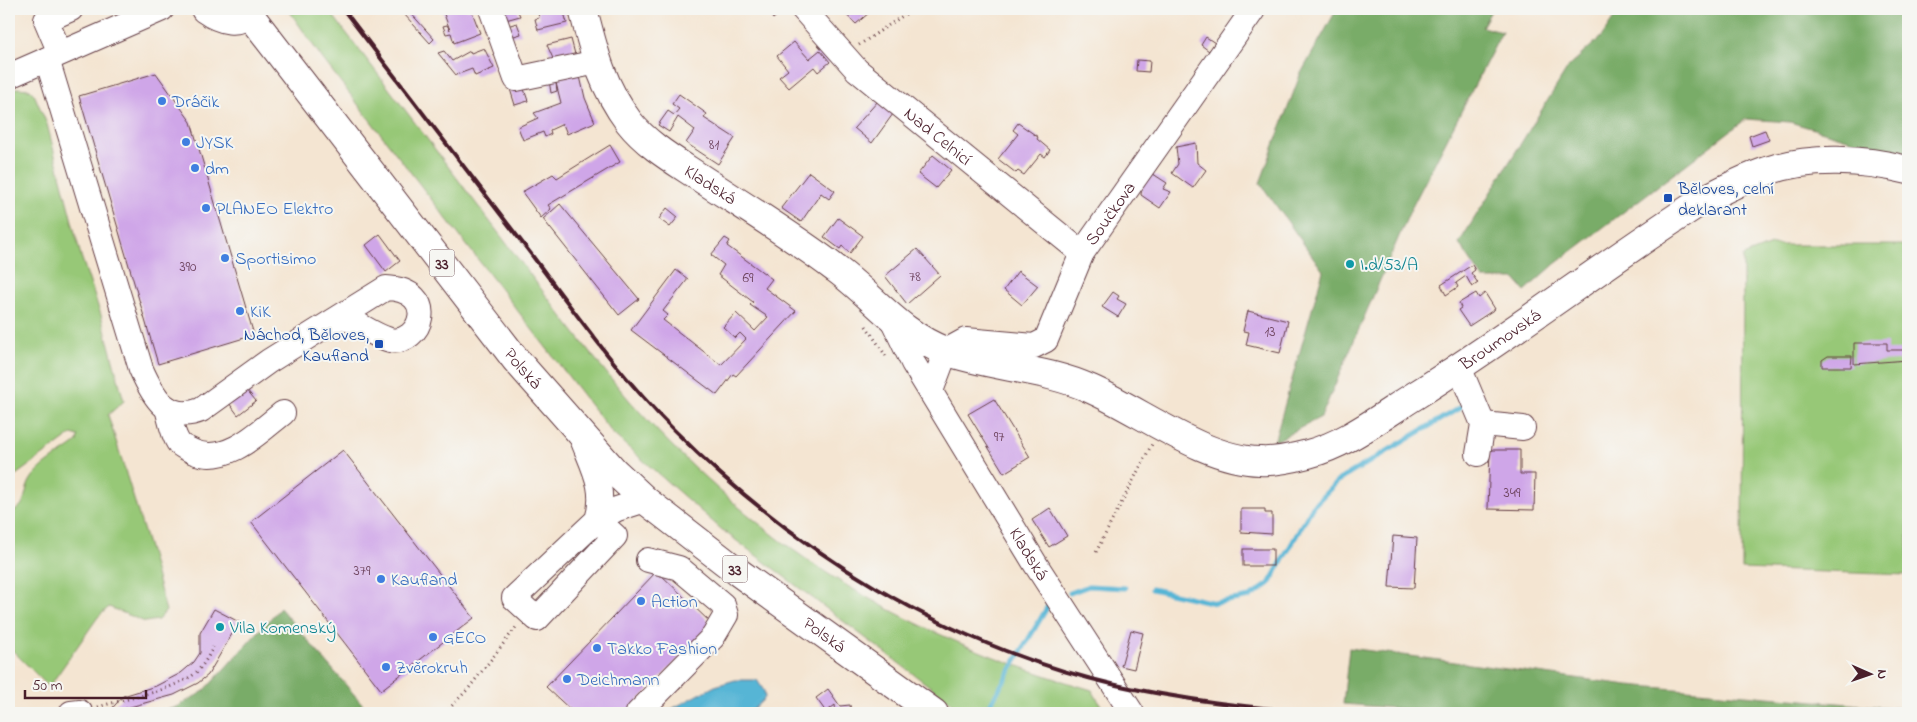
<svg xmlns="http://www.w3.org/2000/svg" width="1917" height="722" font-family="'Indie Flower',sans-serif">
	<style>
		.green { fill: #97c877; stroke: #707451 }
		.forest { fill: #79ac68; stroke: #62664a }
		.water { fill: #57b5d5; stroke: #506a80 }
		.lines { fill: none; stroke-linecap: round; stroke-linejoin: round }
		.stream { stroke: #57b5d5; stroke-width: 5 }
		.building { fill: #cfa6e8 }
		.minor-casing { stroke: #643d44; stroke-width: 26 }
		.major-casing { stroke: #643d44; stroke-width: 30 }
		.path { stroke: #643d44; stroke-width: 3; stroke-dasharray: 1 4; stroke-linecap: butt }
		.minor { stroke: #fff; stroke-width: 24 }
		.major { stroke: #fff; stroke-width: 28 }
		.rail { stroke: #4a1f2b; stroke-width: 4 }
		.shop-dot { fill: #3f7fe0; stroke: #f6f6f2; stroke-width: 2 }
		.transit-dot { fill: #1a4fb4; stroke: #f6f6f2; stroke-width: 2 }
		.culture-dot { fill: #0f9aa8; stroke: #f6f6f2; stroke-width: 2 }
		.labels { text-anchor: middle; stroke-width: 4; stroke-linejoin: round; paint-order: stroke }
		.number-label { font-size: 15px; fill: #6b415a }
		.shield { fill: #f6f6f2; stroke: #7e6067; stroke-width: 1 }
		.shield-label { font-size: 16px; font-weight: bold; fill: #4a1f2b }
		.shop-label { font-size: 18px; fill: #366cbe; stroke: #f6f6f2; text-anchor: start }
		.street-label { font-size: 18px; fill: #4a1f2b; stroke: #f6f6f2 }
		.transit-label { font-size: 18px; fill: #164399; stroke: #f6f6f2; text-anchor: start }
		.culture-label { font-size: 18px; fill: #0d838f; stroke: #f6f6f2; text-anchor: start }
	</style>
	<rect width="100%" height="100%" fill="#f6f6f2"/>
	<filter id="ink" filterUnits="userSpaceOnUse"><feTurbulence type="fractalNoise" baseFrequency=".02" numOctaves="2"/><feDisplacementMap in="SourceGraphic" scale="10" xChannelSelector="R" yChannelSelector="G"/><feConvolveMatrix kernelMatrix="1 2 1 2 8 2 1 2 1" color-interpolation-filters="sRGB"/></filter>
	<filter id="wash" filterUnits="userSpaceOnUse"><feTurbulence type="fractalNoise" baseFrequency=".0096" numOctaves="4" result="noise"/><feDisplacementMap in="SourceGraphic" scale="20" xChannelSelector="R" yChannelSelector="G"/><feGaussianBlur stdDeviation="1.12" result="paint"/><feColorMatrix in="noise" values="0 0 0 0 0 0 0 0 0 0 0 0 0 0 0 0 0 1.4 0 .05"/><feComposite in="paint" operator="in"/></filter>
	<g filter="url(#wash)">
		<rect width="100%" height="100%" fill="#f4e5d2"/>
		<!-- green -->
		<g class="green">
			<path d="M 288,9 L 328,9 C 389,88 449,168 510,248 C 549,299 588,352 630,401 C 674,451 724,497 776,537 C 869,609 979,657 1092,690 L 1102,707 L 1093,713 L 965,713 L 721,529 L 613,434 L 322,58 Z"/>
			<path d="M 17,88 L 29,89 L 34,94 L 47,124 L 81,256 L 101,315 L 124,401 L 108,415 L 149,548 L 166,611 L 158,620 L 145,622 L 109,607 L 98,617 L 49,687 L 9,647 L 9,514 C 28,505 22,499 29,483 C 37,466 62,454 77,442 L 78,436 L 72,434 L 9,480 L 9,90 Z"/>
			<path d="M 1771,245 L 1908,245 L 1908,575 L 1742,569 L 1743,256 Z"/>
		</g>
		<!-- forest -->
		<g class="forest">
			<path d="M 1337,9 L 1492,9 L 1482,27 L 1502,32 L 1410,211 L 1321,417 L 1274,442 L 1323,271 L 1260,183 L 1300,75 Z"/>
			<path d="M 1620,9 L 1908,9 L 1908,157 L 1790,122 L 1746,119 L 1555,264 L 1525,291 L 1515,279 L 1483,279 L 1459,243 L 1569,66 L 1602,36 Z"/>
			<path d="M 280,608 L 370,713 L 152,713 L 177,707 L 204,691 Z"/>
			<path d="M 1349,648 L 1628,685 L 1908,709 L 1908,713 L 1457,713 L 1343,704 Z"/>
		</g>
		<!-- water -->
		<path class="water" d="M 735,680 L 757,680 L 764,691 L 765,698 L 749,713 L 664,713 L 715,686 Z"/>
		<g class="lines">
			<!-- stream -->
			<g class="stream">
				<path d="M 1152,589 L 1215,603 L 1250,597 L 1269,584 L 1313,506 L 1339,480 L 1466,404"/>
				<path d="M 1070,593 L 1089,586 L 1125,588"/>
				<path d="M 985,713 L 1051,601"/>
			</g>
		</g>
		<g id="blocks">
			<!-- building -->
			<g class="building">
				<path d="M 442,9 L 471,9 L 480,33 L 454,43 L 451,33 L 446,34 L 443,26 L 447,25 L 450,30 Z"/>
				<path d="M 497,9 L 517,9 L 520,16 L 502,21 Z"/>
				<path d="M 537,9 L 563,9 L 567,23 L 538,30 L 535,19 L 539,18 Z"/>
				<path d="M 765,9 L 785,9 L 773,19 Z"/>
				<path d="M 840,9 L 867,9 L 870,12 L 856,24 Z"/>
				<path d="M 408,10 L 434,39 L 430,43 L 404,14 Z"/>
				<path d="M 517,23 L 521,34 L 507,38 L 504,27 Z"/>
				<path d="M 1206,37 L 1215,43 L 1209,51 L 1201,45 Z"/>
				<path d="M 571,39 L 576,58 L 555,63 L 547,45 Z"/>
				<path d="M 794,42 L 809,59 L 820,50 L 830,62 L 818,72 L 814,67 L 789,88 L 779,77 L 788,70 L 777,56 Z"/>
				<path d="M 484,48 L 494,68 L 475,76 L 472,69 L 456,75 L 438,53 L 444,51 L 452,61 L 470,51 L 471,53 Z"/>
				<path d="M 1137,60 L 1150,61 L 1149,72 L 1136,71 Z"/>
				<path d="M 579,72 L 585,98 L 595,122 L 567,134 L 563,124 L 550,130 L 551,134 L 545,137 L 543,132 L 523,140 L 518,127 L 538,118 L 534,113 L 561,103 L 556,83 L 557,91 L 551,93 L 549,80 Z"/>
				<path d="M 156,73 L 191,122 L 254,335 L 158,364 L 79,96 Z"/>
				<path d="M 523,86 L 528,101 L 515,105 L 510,89 Z"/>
				<path d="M 679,94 L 707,114 L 704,118 L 735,138 L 718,164 L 686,143 L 695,130 L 678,117 L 669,132 L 658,125 L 668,111 L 674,115 L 679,109 L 672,104 Z"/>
				<path d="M 878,101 L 893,114 L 872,143 L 854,128 Z"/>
				<path d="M 1018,123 L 1038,137 L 1037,139 L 1050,150 L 1045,157 L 1041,154 L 1024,175 L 1018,171 L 1016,173 L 998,159 L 1018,134 L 1013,130 Z"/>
				<path d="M 1765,130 L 1769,140 L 1752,146 L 1749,136 Z"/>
				<path d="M 1196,143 L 1197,163 L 1206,170 L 1193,188 L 1172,173 L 1178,164 L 1176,147 Z"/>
				<path d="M 610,145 L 620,162 L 548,205 L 551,209 L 541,218 L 522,192 L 553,174 L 557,178 Z"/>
				<path d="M 933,155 L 951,170 L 936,188 L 918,174 Z"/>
				<path d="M 809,172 L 835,191 L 829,199 L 821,193 L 801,222 L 781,208 Z"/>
				<path d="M 1150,172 L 1167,183 L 1163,189 L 1171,192 L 1160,208 L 1141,195 L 1142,184 Z"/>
				<path d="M 560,204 L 639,299 L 619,315 L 543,219 Z"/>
				<path d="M 667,208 L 678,217 L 670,227 L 659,219 Z"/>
				<path d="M 838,218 L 863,236 L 850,253 L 842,246 L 840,249 L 824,237 Z"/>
				<path d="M 380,234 L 400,261 L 386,272 L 366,245 Z"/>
				<path d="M 725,238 L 730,241 L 727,246 L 772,279 L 765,288 L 796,311 L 736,376 L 733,374 L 717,395 L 631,330 L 676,270 L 688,279 L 663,311 L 668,315 L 663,320 L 721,365 L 746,339 L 740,333 L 735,338 L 723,327 L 736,313 L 755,331 L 768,317 L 750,305 L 753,302 L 718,275 L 724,265 L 711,255 Z"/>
				<path d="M 917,249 L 940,275 L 907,304 L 885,276 Z"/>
				<path d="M 1472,265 L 1475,270 L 1471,273 L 1478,283 L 1472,287 L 1466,276 L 1456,283 L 1458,287 L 1446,295 L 1441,285 Z"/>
				<path d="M 1018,271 L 1038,286 L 1022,305 L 1004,290 Z"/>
				<path d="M 1113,292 L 1119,296 L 1117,299 L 1126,304 L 1118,317 L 1102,307 Z"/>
				<path d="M 1476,293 L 1479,298 L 1485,293 L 1495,309 L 1469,326 L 1458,310 L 1461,308 L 1459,303 Z"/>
				<path d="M 1248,311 L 1288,321 L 1280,353 L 1246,345 L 1249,332 L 1243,331 Z"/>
				<path d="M 1854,343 L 1887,343 L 1887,350 L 1908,350 L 1908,360 L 1854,364 Z"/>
				<path d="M 1828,356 L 1852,356 L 1851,367 L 1822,367 L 1822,360 Z"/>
				<path d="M 246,389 L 256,401 L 238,415 L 229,403 Z"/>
				<path d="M 994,399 L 1030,457 L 1004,473 L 968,414 Z"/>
				<path d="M 343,450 L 474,618 L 381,690 L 251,522 Z"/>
				<path d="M 1490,450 L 1520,450 L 1520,474 L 1535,474 L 1534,510 L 1488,509 Z"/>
				<path d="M 1050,508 L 1067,536 L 1049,547 L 1032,520 Z"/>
				<path d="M 1241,509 L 1265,509 L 1265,513 L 1272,513 L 1272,534 L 1241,532 Z"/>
				<path d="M 1393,536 L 1417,538 L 1414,588 L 1389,587 Z"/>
				<rect x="1243" y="549" width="30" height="17"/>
				<path d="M 657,571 L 712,624 L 626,713 L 574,713 L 546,687 Z"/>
				<path d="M 214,609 L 239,622 L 208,675 L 198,683 L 174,695 L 108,713 L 123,696 L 156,686 L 181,673 L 194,662 L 200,653 L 200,633 Z"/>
				<path d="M 1131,630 L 1143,633 L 1134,669 L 1121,666 Z"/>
				<path d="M 828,689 L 840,706 L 850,705 L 851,713 L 836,713 L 835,705 L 826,712 L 816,698 Z"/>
			</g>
		</g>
	</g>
	<g filter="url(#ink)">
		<use href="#blocks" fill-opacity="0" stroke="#643d44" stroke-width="1"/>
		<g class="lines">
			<!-- minor casing -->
			<g class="minor-casing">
				<g id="minor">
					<path d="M 491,9 L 516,79 L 597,62"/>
					<path id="s1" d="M 803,9 L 857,70 L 1082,253"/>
					<path d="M 60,53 L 46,20 L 71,9"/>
					<path d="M 47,59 L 141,369 C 153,396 167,423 201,410 L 269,361 L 386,288 C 441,290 421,346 390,340 C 375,336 358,324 344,316"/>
					<path d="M 9,76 L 162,9"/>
					<path id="s2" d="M 892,319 L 913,363 L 1036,565 L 1132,713"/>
					<path d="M 1459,367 L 1483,424 L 1478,454"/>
					<path id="s3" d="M 931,391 L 946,351 L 966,340 L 1034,346 L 1046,340 L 1082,253 L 1253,10"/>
					<path d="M 167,408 C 170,418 172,433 178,442 C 181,447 189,449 194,452 C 227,465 259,432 283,413"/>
					<path d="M 1483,424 L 1523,428"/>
					<path d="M 581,436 C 592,466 607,488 597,520 L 514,598 L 537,619 L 615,536 L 597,520"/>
					<path d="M 597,520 L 617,509 L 645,500"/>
					<path d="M 71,713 L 80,712"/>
					<path d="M 638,713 L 713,637 L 726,615 L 723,605 L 679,568 L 648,560"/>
				</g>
			</g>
			<!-- major casing -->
			<g class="major-casing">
				<g id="major">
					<path d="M 205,9 C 219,19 241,27 252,9"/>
					<path id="s4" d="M 583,9 C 594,52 602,86 629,122 C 647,145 675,161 699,177 C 745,207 793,236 836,269 C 873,296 900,334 945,351 C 993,368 1045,368 1091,389 C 1143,412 1204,460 1260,461 C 1275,462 1293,458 1308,454 C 1347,444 1382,416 1416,395 C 1513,334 1604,264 1700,202 C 1722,190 1743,179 1767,171 C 1810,156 1864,159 1908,170"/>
					<path id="s5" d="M 249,14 L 516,360 L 614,471 L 645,500 L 738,572 L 934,713"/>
				</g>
			</g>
			<!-- path -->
			<g class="path">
				<path d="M 859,45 L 913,9"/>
				<path d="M 866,326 L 886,356"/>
				<path d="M 1096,552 L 1152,444"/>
				<path d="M 98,707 C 127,698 164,693 190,677 C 200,671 208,658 213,647"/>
				<path d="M 445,713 L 469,688 L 517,626"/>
			</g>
			<!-- minor -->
			<use href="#minor" class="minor"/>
			<!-- major -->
			<use href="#major" class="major"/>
			<!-- rail -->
			<path class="rail" d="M 343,9 C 406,91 468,173 531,254 C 576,314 621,377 674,430 C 795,552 948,646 1116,685 C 1182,700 1249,707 1316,713"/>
		</g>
	</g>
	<!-- markers -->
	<g class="shop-dot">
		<circle cx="162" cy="101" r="5"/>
		<circle cx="186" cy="142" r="5"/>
		<circle cx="195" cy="168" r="5"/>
		<circle cx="206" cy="208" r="5"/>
		<circle cx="225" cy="258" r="5"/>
		<circle cx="240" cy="311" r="5"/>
		<circle cx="381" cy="579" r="5"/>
		<circle cx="641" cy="601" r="5"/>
		<circle cx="433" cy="637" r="5"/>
		<circle cx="597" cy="648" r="5"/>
		<circle cx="386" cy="667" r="5"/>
		<circle cx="567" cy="679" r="5"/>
	</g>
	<g class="transit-dot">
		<rect x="1663" y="193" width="10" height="10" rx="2.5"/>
		<rect x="374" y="339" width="10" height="10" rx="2.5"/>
	</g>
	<g class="culture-dot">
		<circle cx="1350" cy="264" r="5"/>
		<circle cx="220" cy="627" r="5"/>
	</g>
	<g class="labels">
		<!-- number labels -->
		<g class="number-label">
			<text x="714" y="149">81</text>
			<text x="188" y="271">390</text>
			<text x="915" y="281">78</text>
			<text x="748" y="282">69</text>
			<text x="1270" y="336">13</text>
			<text x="999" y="441">97</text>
			<text x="1512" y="497">349</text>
			<text x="362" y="575">379</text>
		</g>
		<!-- shield labels -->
		<g class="shield">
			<rect x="429.5" y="249.5" width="25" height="27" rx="4"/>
			<rect x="722.5" y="555.5" width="25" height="27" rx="4"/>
		</g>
		<g class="shield-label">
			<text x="442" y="269">33</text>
			<text x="735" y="575">33</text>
		</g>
		<!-- shop labels -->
		<g class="shop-label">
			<text x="172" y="107">Dráčik</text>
			<text x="196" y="148">JYSK</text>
			<text x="205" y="174">dm</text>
			<text x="216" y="214">PLANEO Elektro</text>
			<text x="235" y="264">Sportisimo</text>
			<text x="250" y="317">KiK</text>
			<text x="391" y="585">Kaufland</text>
			<text x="651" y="607">Action</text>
			<text x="443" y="643">GECO</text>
			<text x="607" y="654">Takko Fashion</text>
			<text x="396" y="673">Zvěrokruh</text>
			<text x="577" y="685">Deichmann</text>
		</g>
		<!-- street labels -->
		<g class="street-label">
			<text dy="6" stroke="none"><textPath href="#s1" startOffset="186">Nad Celnicí</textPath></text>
			<text dy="6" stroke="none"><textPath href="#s4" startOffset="226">Kladská</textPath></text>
			<text dy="6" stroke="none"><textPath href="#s3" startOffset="290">Součkova</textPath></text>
			<text dy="6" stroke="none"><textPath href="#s4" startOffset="1124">Broumovská</textPath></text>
			<text dy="6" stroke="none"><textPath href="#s5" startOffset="448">Polská</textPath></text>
			<text dy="6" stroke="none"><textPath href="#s2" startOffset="272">Kladská</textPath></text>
			<text dy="6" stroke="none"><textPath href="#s5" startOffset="852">Polská</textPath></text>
		</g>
		<!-- transit labels -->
		<g class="transit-label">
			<text x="1678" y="194">Běloves, celní<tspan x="1678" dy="21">deklarant</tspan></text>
			<text x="369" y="340" text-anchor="end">Náchod, Běloves,<tspan x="369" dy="21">Kaufland</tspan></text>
		</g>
		<!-- culture labels -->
		<g class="culture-label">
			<text x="1360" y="270">I.d/53/A</text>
			<text x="230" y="633">Vila Komenský</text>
		</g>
	</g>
	<!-- margin -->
	<rect width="1917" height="722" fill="none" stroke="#f6f6f2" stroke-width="30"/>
	<!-- north arrow -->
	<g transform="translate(1870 674) rotate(92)" stroke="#f6f6f2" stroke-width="4" paint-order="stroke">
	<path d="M0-4L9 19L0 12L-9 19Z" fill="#4a1f2b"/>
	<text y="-8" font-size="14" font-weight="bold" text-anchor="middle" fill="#4a1f2b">N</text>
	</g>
	<!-- scale -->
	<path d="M25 690v8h121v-8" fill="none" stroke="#4a1f2b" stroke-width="2.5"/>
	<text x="32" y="690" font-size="15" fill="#4a1f2b" stroke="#f6f6f2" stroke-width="4" paint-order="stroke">50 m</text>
</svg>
